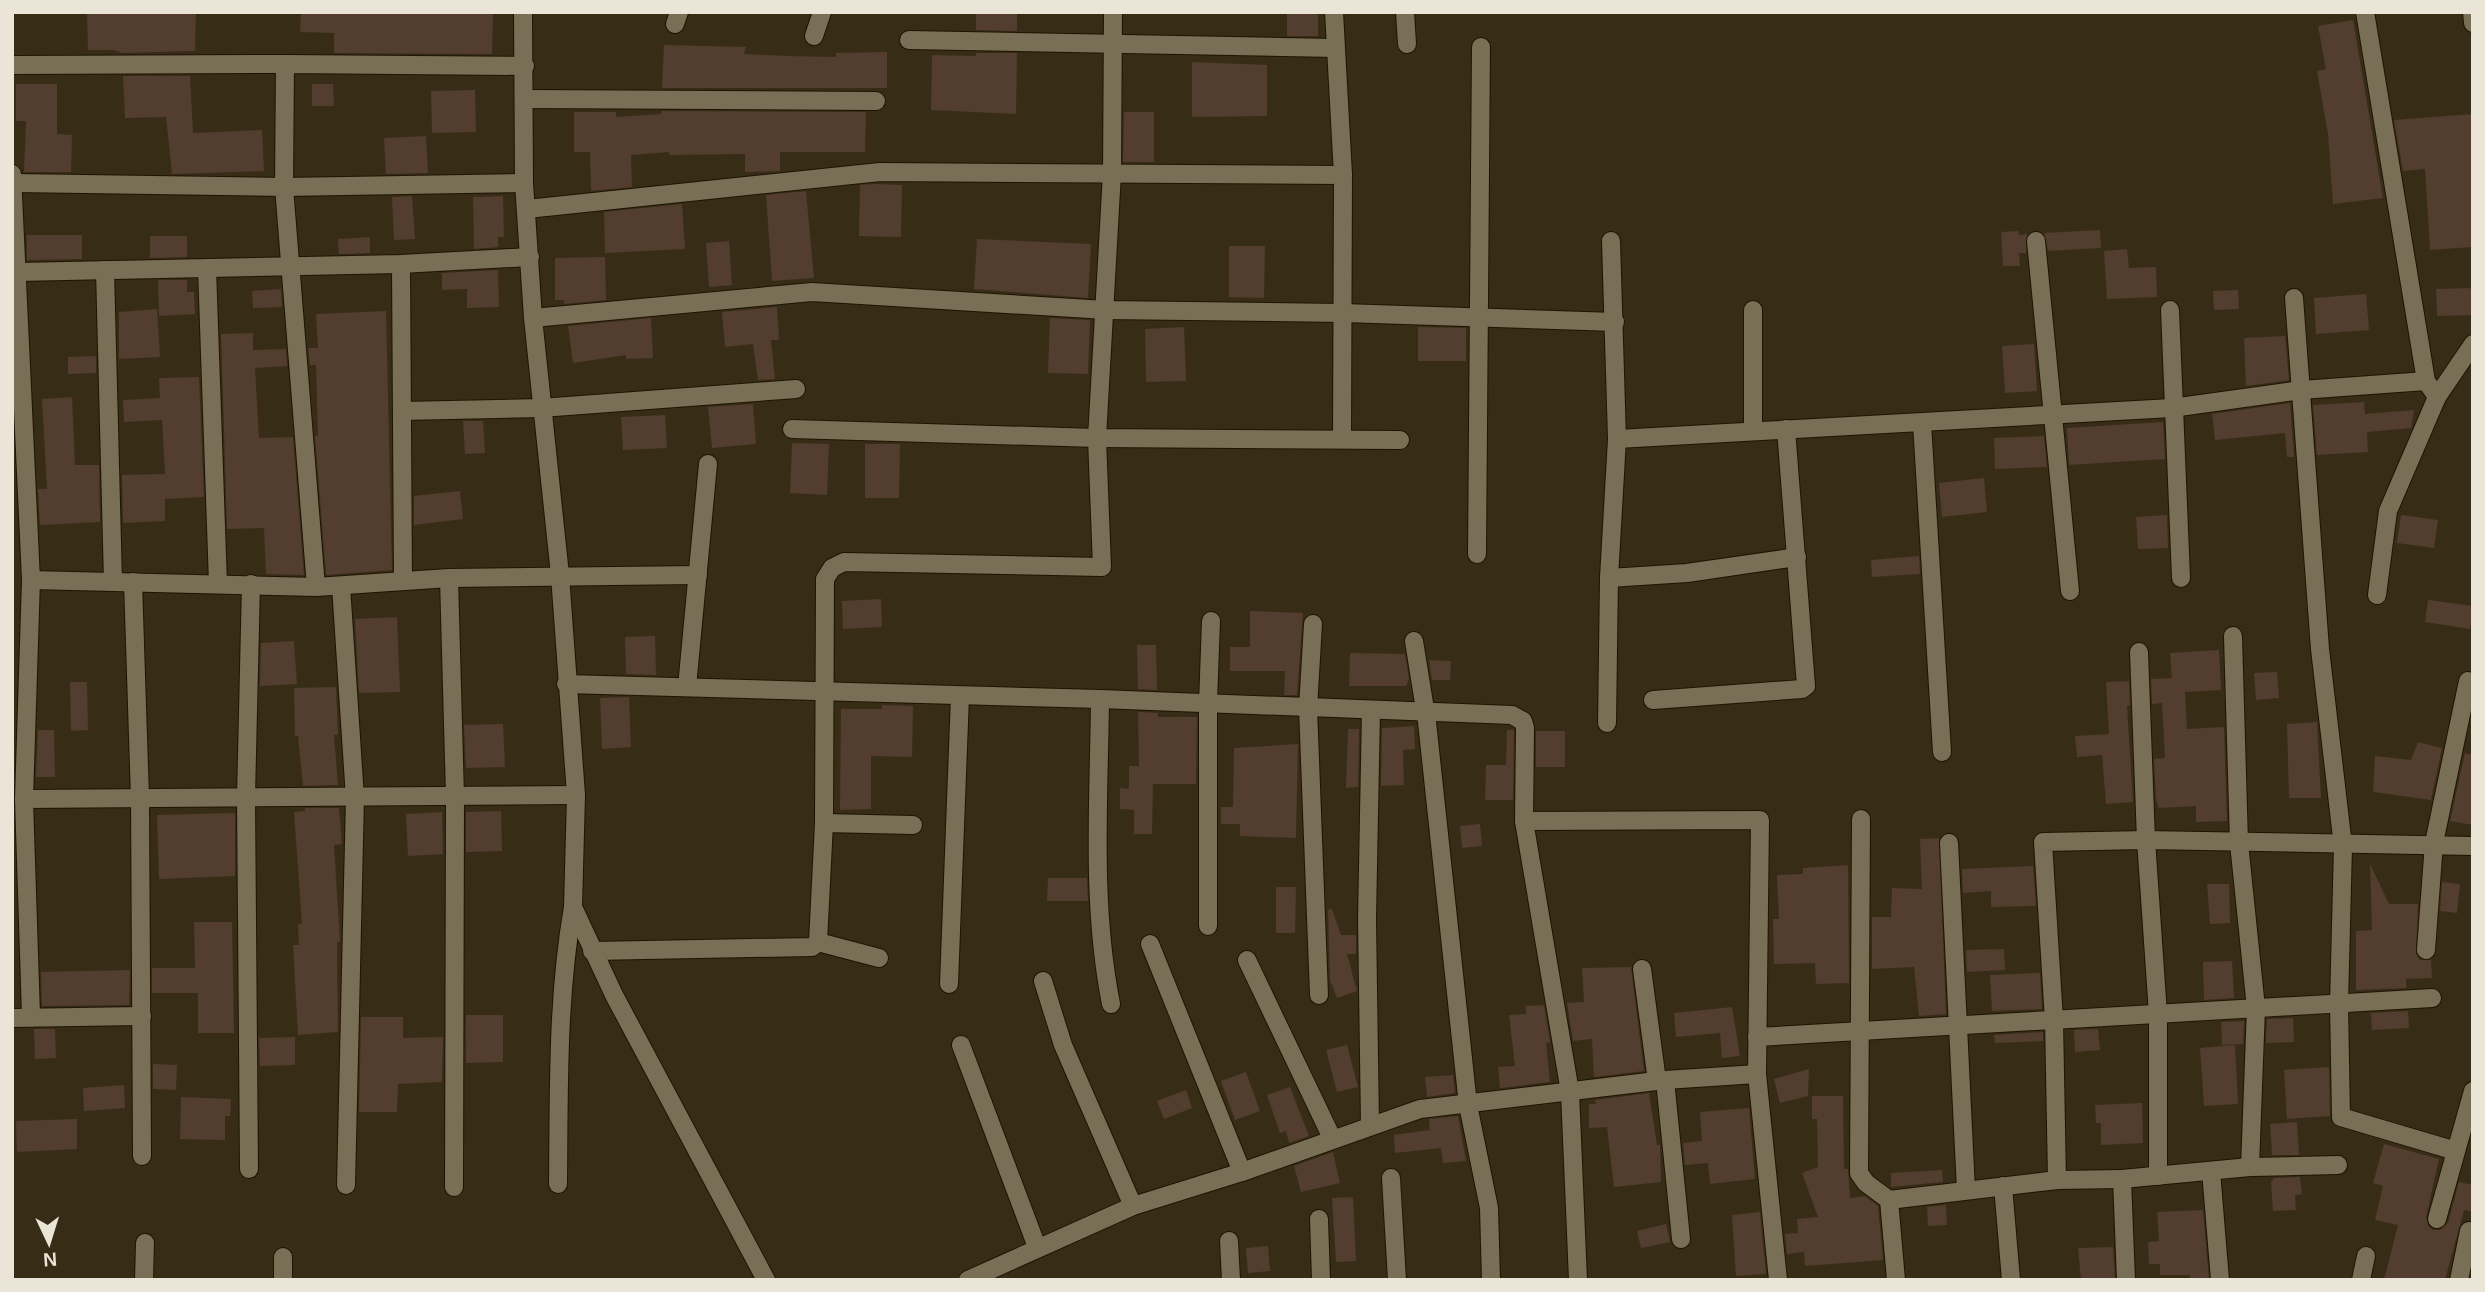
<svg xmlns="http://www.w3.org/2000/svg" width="2485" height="1292" font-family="Arial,sans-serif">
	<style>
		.building { fill: #523d2e }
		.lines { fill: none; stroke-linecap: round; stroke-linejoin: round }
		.minor-casing { stroke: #1e1501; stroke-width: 20 }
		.tertiary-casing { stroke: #1e1501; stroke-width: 20 }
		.minor { stroke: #796e56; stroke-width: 18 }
		.tertiary { stroke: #796e56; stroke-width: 18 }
	</style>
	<rect width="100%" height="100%" fill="#372d17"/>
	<!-- building -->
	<g class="building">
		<path d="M 87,12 L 196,12 L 195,51 L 122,53 L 114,50 L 88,50 Z"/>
		<path d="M 301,12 L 493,12 L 492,54 L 334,53 L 334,33 L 300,32 Z"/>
		<path d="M 976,12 L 1017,12 L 1017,31 L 976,30 Z"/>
		<rect x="1287" y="12" width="31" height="24"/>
		<path d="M 2353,20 L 2383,198 L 2333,204 L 2328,134 L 2317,71 L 2326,69 L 2318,26 Z"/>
		<path d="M 664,45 L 746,47 L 744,54 L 787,56 L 836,57 L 836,53 L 887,52 L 887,88 L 662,88 Z"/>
		<path d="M 976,53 L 1017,53 L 1016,114 L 931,110 L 932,55 L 976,56 Z"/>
		<path d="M 1192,62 L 1267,65 L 1267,116 L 1192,117 Z"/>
		<path d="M 123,76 L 190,76 L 193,133 L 262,130 L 264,171 L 172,174 L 166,117 L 125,118 Z"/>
		<path d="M 16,84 L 57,84 L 57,134 L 72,135 L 71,172 L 24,172 L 26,121 L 16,121 Z"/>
		<path d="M 312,84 L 333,84 L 334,106 L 312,106 Z"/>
		<path d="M 475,90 L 476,132 L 432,133 L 431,91 Z"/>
		<path d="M 662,111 L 866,112 L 865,152 L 780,152 L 780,171 L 745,172 L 745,154 L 669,155 L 669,152 L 631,155 L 632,187 L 591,191 L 590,152 L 574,152 L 574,112 L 616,112 L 616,117 L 661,114 Z"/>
		<path d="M 1124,112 L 1154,112 L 1154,162 L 1123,162 Z"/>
		<path d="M 2473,114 L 2473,247 L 2430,250 L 2425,169 L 2403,171 L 2394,120 Z"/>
		<path d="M 426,136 L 428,173 L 386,174 L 384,138 Z"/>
		<path d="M 875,184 L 902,185 L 901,237 L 859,236 L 860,185 Z"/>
		<path d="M 806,191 L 814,278 L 772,281 L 766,195 Z"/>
		<path d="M 412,196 L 415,239 L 394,240 L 392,197 Z"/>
		<path d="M 503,196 L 504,237 L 498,237 L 498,247 L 474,249 L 473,197 Z"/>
		<path d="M 682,204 L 685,249 L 605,253 L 604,212 Z"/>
		<path d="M 2100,230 L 2101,248 L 2048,251 L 2044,233 Z"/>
		<path d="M 2018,231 L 2019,235 L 2027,234 L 2026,253 L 2019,253 L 2020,266 L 2003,266 L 2001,232 Z"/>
		<path d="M 27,235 L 82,235 L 82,259 L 27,260 Z"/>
		<path d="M 150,236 L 187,236 L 187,257 L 150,258 Z"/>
		<path d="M 370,237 L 370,253 L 339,254 L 338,239 Z"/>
		<path d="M 977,239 L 1091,244 L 1088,298 L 974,289 Z"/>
		<path d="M 729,241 L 732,285 L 709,287 L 706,243 Z"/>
		<path d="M 1229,246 L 1265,246 L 1264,298 L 1229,297 Z"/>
		<path d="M 2127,249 L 2129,268 L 2156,267 L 2157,297 L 2107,299 L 2104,251 Z"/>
		<path d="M 605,257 L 606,300 L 564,304 L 564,300 L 555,300 L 555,258 Z"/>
		<path d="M 498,270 L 499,307 L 467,308 L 467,289 L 442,290 L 442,273 Z"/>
		<path d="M 158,280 L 187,280 L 187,292 L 194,292 L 195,314 L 159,316 Z"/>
		<path d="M 2473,288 L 2473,315 L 2437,316 L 2436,289 Z"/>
		<path d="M 281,289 L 282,307 L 253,308 L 252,291 Z"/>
		<path d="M 2238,290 L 2239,309 L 2214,310 L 2213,291 Z"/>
		<path d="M 2366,294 L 2369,330 L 2316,334 L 2314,298 Z"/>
		<path d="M 777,307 L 779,340 L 771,340 L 775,379 L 758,380 L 753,344 L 725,347 L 722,312 Z"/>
		<path d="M 157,309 L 160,357 L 119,359 L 119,312 Z"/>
		<path d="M 386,311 L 392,570 L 326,575 L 315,436 L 318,436 L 316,365 L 310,365 L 308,348 L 318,348 L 316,314 Z"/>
		<path d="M 651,318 L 653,358 L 626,359 L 626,355 L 573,363 L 568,326 Z"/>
		<path d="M 1050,318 L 1090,320 L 1088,374 L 1048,373 Z"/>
		<path d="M 1184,327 L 1186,381 L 1146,382 L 1145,329 Z"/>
		<path d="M 1418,327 L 1466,328 L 1466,361 L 1418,361 Z"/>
		<path d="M 253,333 L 253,350 L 286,349 L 287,366 L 255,368 L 259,438 L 293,437 L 304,575 L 266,574 L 264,528 L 227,529 L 221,334 Z"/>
		<path d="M 2285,336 L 2289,380 L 2246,386 L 2244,338 Z"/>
		<path d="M 2034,344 L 2037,391 L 2005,393 L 2002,346 Z"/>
		<path d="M 96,356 L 96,373 L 68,374 L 68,357 Z"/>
		<path d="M 199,377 L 204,497 L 165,499 L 165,521 L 123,523 L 122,475 L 165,474 L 162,420 L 124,422 L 123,400 L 160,398 L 159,378 Z"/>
		<path d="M 72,397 L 75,465 L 99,465 L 100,522 L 40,525 L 38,489 L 47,489 L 42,399 Z"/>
		<path d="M 2364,402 L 2365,414 L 2414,410 L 2411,428 L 2367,432 L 2368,452 L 2317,455 L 2313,405 Z"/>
		<path d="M 2290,403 L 2294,457 L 2287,457 L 2285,433 L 2215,440 L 2212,414 Z"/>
		<path d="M 753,404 L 756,444 L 712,448 L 708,407 Z"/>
		<path d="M 665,415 L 667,448 L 623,450 L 621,417 Z"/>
		<path d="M 463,421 L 483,421 L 485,453 L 465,454 Z"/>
		<path d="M 2163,422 L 2165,459 L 2069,465 L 2067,428 Z"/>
		<path d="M 2044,436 L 2047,467 L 1995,469 L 1994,438 Z"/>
		<path d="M 792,443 L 829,444 L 827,495 L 790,493 Z"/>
		<path d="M 865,444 L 900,444 L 899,498 L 865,498 Z"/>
		<path d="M 1984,478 L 1987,512 L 1942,517 L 1939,483 Z"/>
		<path d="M 460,491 L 463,519 L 414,525 L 414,496 Z"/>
		<path d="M 2167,515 L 2168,548 L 2138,549 L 2136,517 Z"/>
		<path d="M 2401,515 L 2438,520 L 2434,548 L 2397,543 Z"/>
		<path d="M 1919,556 L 1920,574 L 1872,577 L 1871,560 Z"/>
		<path d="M 881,599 L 882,627 L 843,629 L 842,601 Z"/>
		<path d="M 2428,600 L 2473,606 L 2470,629 L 2425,622 Z"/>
		<path d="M 1250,611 L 1303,613 L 1297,695 L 1284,695 L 1285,671 L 1230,671 L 1230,647 L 1250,647 Z"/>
		<path d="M 397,617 L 400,692 L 359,693 L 355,619 Z"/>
		<path d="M 655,636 L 656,675 L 626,674 L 625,637 Z"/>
		<path d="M 294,641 L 297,684 L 260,686 L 261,643 Z"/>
		<path d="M 1137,645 L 1156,645 L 1157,690 L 1138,689 Z"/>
		<path d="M 2219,650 L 2221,690 L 2185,692 L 2187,729 L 2224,727 L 2227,821 L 2196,822 L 2196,806 L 2159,808 L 2156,800 L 2154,759 L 2165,758 L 2162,703 L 2152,704 L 2151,679 L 2172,678 L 2170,653 Z"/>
		<path d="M 1350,653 L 1405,654 L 1409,679 L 1406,686 L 1349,686 Z"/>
		<path d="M 1429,660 L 1451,661 L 1450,680 L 1432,680 Z"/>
		<path d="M 2277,672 L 2279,698 L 2256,700 L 2254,673 Z"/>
		<path d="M 2129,681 L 2130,705 L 2127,706 L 2133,802 L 2106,804 L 2102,755 L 2077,757 L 2075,736 L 2109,734 L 2106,682 Z"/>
		<path d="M 70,682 L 87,682 L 88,730 L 71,731 Z"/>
		<path d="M 336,687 L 338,735 L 334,735 L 338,785 L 303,786 L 298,736 L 295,736 L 294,688 Z"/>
		<path d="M 629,697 L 631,747 L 602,749 L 600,698 Z"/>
		<path d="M 882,705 L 913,706 L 912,757 L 871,756 L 871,809 L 840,810 L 841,709 L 882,709 Z"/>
		<path d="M 1138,712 L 1158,713 L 1158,717 L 1197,717 L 1196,784 L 1153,784 L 1152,834 L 1134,834 L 1134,810 L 1120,809 L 1120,788 L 1129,789 L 1129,766 L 1139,766 Z"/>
		<path d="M 2317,722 L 2321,798 L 2289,798 L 2287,724 Z"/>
		<path d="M 503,724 L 505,767 L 466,768 L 464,725 Z"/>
		<path d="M 1414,726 L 1415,749 L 1403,750 L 1404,785 L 1381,786 L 1382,728 Z"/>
		<path d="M 1348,729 L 1359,729 L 1358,787 L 1346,788 Z"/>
		<path d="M 38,730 L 54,730 L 55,777 L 36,777 Z"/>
		<path d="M 1507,730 L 1514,730 L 1513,800 L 1485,800 L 1486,765 L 1506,765 Z"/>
		<rect x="1536" y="731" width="29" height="36"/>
		<path d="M 2418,742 L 2442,748 L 2431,800 L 2373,792 L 2375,756 L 2411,760 Z"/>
		<path d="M 1298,744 L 1296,838 L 1240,836 L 1240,824 L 1221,824 L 1221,807 L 1233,807 L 1234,748 Z"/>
		<path d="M 2465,753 L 2473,755 L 2473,825 L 2450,821 Z"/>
		<path d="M 305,808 L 339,808 L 342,844 L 334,845 L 340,942 L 337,942 L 338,1032 L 298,1035 L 293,945 L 299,945 L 298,924 L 302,924 L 294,812 L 305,811 Z"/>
		<path d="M 501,811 L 502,851 L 466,852 L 466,812 Z"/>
		<path d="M 442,812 L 443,854 L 408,856 L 406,814 Z"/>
		<path d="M 235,813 L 235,876 L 159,879 L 157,815 Z"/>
		<path d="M 1480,824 L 1482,846 L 1462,848 L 1460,826 Z"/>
		<path d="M 1939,838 L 1946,1014 L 1919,1016 L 1914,967 L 1872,969 L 1872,917 L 1891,917 L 1892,888 L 1922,889 L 1920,839 Z"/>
		<path d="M 2370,864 L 2389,904 L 2418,904 L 2416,954 L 2420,960 L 2431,960 L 2432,978 L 2406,979 L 2406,988 L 2356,990 L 2356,931 L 2372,930 Z"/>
		<path d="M 1848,865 L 1849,983 L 1816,984 L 1815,963 L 1774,964 L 1773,919 L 1779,919 L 1777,875 L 1803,874 L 1803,868 Z"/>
		<path d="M 2033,866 L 2036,906 L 1991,907 L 1991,891 L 1963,893 L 1962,869 Z"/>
		<path d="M 1048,878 L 1087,878 L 1088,901 L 1047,901 Z"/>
		<path d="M 2442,882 L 2460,884 L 2457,913 L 2440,911 Z"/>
		<path d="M 2207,884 L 2229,884 L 2230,923 L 2210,924 Z"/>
		<path d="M 1276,887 L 1296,887 L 1295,933 L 1276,933 Z"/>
		<path d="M 1332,909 L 1341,935 L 1356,935 L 1356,954 L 1347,954 L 1357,991 L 1337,998 L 1330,980 L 1328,910 Z"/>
		<path d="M 194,922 L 232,922 L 234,1033 L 198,1033 L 198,993 L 152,993 L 152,968 L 195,968 Z"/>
		<path d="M 2004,949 L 2005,970 L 1967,972 L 1966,950 Z"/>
		<path d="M 2232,961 L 2234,998 L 2204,1000 L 2203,962 Z"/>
		<path d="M 1631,967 L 1644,1071 L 1594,1077 L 1592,1039 L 1573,1041 L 1567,1003 L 1584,1002 L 1582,968 Z"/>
		<path d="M 130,970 L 129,1005 L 42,1006 L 41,972 Z"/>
		<path d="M 2040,973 L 2042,1009 L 1992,1011 L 1990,975 Z"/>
		<path d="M 1544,1005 L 1550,1042 L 1546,1043 L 1550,1082 L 1500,1088 L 1498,1067 L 1515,1066 L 1509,1015 L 1526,1014 L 1526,1006 Z"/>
		<path d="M 1732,1007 L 1740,1056 L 1722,1058 L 1720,1033 L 1676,1037 L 1674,1013 Z"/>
		<path d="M 2408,1011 L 2409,1028 L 2372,1030 L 2371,1013 Z"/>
		<path d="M 466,1015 L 503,1015 L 503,1062 L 466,1063 Z"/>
		<path d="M 361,1017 L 403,1017 L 403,1038 L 443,1037 L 442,1082 L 398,1084 L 397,1112 L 359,1112 Z"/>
		<path d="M 2293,1018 L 2294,1042 L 2266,1043 L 2267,1019 Z"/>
		<path d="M 2244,1021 L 2243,1044 L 2222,1045 L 2221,1022 Z"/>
		<path d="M 34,1029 L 55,1029 L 56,1058 L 35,1059 Z"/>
		<path d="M 2098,1029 L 2100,1050 L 2075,1052 L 2074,1030 Z"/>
		<path d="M 2043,1032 L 2043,1041 L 1995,1043 L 1994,1035 Z"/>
		<path d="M 295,1037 L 295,1065 L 260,1066 L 259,1038 Z"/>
		<path d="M 1347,1045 L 1358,1087 L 1337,1092 L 1326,1050 Z"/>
		<path d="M 2235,1045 L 2238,1104 L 2204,1106 L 2200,1048 Z"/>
		<path d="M 153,1064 L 177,1065 L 176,1090 L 153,1089 Z"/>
		<path d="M 2329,1067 L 2330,1116 L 2287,1119 L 2284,1070 Z"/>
		<path d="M 1809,1069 L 1808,1096 L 1780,1103 L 1774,1079 Z"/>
		<path d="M 1246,1072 L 1260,1111 L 1235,1120 L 1221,1081 Z"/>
		<path d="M 1453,1075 L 1455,1093 L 1427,1097 L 1425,1077 Z"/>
		<path d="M 124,1085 L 125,1108 L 84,1111 L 83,1088 Z"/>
		<path d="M 1290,1087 L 1309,1136 L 1289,1143 L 1286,1131 L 1280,1133 L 1267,1095 Z"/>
		<path d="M 1186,1090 L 1192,1108 L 1164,1119 L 1157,1101 Z"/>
		<path d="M 1649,1093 L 1657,1145 L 1660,1145 L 1661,1182 L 1614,1187 L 1607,1127 L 1589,1128 L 1589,1104 L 1596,1104 L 1595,1100 Z"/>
		<path d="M 1812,1096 L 1843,1096 L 1844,1169 L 1848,1169 L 1850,1198 L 1865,1196 L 1878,1206 L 1883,1260 L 1805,1266 L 1804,1252 L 1787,1254 L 1785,1234 L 1798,1233 L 1797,1219 L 1818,1217 L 1802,1173 L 1818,1167 L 1817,1119 L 1812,1119 Z"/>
		<path d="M 181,1097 L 231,1099 L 230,1116 L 225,1116 L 225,1140 L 180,1139 Z"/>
		<path d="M 2142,1103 L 2143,1143 L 2101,1145 L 2101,1123 L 2096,1123 L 2095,1105 Z"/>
		<path d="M 1749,1108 L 1755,1179 L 1710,1184 L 1708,1163 L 1685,1165 L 1683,1143 L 1702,1141 L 1700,1112 Z"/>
		<path d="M 1458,1116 L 1466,1161 L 1443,1163 L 1441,1148 L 1395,1153 L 1394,1135 L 1430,1130 L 1429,1119 Z"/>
		<path d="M 77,1119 L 77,1149 L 17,1152 L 16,1121 Z"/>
		<path d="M 2297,1122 L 2299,1155 L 2272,1155 L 2270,1124 Z"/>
		<path d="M 2384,1144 L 2439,1159 L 2426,1217 L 2428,1226 L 2433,1230 L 2440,1230 L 2448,1223 L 2459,1182 L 2473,1185 L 2473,1212 L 2464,1210 L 2445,1280 L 2384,1280 L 2398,1225 L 2375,1220 L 2383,1186 L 2373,1183 Z"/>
		<path d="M 1333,1152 L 1340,1183 L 1301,1192 L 1294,1166 Z"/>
		<path d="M 1942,1170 L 1943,1182 L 1891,1187 L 1891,1173 Z"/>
		<path d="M 2300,1177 L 2302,1194 L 2295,1195 L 2296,1210 L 2273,1211 L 2271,1182 L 2274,1178 Z"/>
		<path d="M 1353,1197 L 1356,1261 L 1336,1262 L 1332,1198 Z"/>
		<path d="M 1946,1205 L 1947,1225 L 1928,1226 L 1927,1207 Z"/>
		<path d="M 2203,1210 L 2209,1280 L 2190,1280 L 2190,1275 L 2160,1275 L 2160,1264 L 2149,1264 L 2148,1242 L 2159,1241 L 2157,1212 Z"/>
		<path d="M 1760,1212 L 1766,1274 L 1736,1276 L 1732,1215 Z"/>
		<path d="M 1666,1224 L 1670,1242 L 1641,1248 L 1637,1231 Z"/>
		<path d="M 1268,1246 L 1270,1271 L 1248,1273 L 1246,1248 Z"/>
		<path d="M 2113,1247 L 2115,1280 L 2081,1280 L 2078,1248 Z"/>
	</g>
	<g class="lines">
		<!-- minor casing -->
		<g class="minor-casing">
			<g id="minor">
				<path d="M 1334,12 L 1343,175 L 1342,439"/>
				<path d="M 1405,12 L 1407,44"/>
				<path d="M 2365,12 L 2426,381 L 2437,397"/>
				<path d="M 2472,12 L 2473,23"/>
				<path d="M 675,24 L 679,12"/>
				<path d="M 814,36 L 822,12"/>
				<path d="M 909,40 L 1334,48"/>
				<path d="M 12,65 L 285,64"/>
				<path d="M 525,99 L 876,101"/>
				<path d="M 12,174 L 31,580 L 24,799 L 31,1016"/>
				<path d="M 14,183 L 284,187 L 316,587"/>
				<path d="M 524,183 L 284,187 L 285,64 L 525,66"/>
				<path d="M 527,209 L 880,172 L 1343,175"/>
				<path d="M 2036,241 L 2070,591"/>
				<path d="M 401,264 L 403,581"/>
				<path d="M 207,268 L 218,584"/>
				<path d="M 105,270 L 113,582"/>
				<path d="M 18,272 L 401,264 L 530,257"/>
				<path d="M 2294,298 L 2320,649 L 2343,846 L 2339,1004 L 2341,1117 L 2456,1151"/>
				<path d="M 1753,310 L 1753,431"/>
				<path d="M 2170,310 L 2181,578"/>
				<path d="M 533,318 L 812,292 L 1106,310 L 1343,313 L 1615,322"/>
				<path d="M 402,411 L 541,408 L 796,389"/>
				<path d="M 1922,423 L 1942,752"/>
				<path d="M 792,429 L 1097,438 L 1400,440"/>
				<path d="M 1617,439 L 2172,408 L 2301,390 L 2426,381"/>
				<path d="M 1477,554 L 1481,47"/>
				<path d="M 449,578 L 455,797 L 454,1187"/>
				<path d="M 1609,578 L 1687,573 L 1797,557"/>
				<path d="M 31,580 L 316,587 L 449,578 L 698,575"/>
				<path d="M 133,582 L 140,798 L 142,1156"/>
				<path d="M 341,586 L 355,798 L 346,1185"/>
				<path d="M 2377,595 L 2388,511 L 2437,397 L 2473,344"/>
				<path d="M 1313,624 L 1308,708 L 1319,995"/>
				<path d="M 1414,641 L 1427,722 L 1468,1105 L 1489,1208 L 1491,1280"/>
				<path d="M 2139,652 L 2146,840 L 2158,1014 L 2158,1176"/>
				<path d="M 566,684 L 1100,699 L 1512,715 L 1523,721 L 1525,728 L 1524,821 L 1570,1092 L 1578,1280"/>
				<path d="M 687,687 L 708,464"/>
				<path d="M 1100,699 C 1099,801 1091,903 1111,1004"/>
				<path d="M 1653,700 L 1802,689 L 1806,686 L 1786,429"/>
				<path d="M 1607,723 L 1609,578 L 1617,439 L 1611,241"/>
				<path d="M 24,799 L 576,795"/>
				<path d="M 1861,819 L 1859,1173 L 1866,1183 L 1889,1200 L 1896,1280"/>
				<path d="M 1524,821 L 1760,820 L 1757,1074 L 1778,1280"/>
				<path d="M 824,823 L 913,825"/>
				<path d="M 1949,843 L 1966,1190"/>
				<path d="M 1208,926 L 1208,703 L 1211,621"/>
				<path d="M 818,942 L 879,958"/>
				<path d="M 1150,944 L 1242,1172"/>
				<path d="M 2426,950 L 2434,843 L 2468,681"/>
				<path d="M 592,951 L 812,947 L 818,942 L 824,823 L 825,579 L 832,568 L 844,562 L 1102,567 L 1097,438 L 1112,173 L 1113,12"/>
				<path d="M 1247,960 L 1332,1138"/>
				<path d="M 1642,969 L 1657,1081"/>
				<path d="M 1043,981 L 1063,1045 L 1133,1206"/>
				<path d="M 949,984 L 960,696"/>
				<path d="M 12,1018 L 142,1016"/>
				<path d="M 1757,1037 L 2432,998"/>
				<path d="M 961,1045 L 1037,1247"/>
				<path d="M 1665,1080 L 1681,1239"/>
				<path d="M 1370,1125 L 1367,919 L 1371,710"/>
				<path d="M 2250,1167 L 2338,1165"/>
				<path d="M 249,1169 L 246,797 L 251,584"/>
				<path d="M 2211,1171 L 2220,1280"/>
				<path d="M 1391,1178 L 1397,1280"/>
				<path d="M 2057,1180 L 2054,1020 L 2043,842 L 2146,840 L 2473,846"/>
				<path d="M 558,1184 C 559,1091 557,999 573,907"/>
				<path d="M 2003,1186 L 2011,1280"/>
				<path d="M 1889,1200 L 2057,1180 L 2122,1179"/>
				<path d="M 1319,1219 L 1321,1280"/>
				<path d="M 2437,1219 L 2473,1091"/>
				<path d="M 1229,1241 L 1231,1280"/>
				<path d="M 144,1280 L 145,1243"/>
				<path d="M 283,1280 L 283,1257"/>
				<path d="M 968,1280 L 1133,1206 L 1242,1172 L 1420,1109 L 1665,1080 L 1757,1074"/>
				<path d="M 2126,1280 L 2122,1179 L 2250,1167 L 2256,1008 L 2239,843 L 2233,636"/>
				<path d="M 2361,1280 L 2366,1256"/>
				<path d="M 2459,1280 L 2469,1231"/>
			</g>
		</g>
		<!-- tertiary casing -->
		<g class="tertiary-casing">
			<path id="tertiary" d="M 523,12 L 524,183 L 533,318 L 560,575 L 576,795 L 573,907 L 614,995 L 766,1280"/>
		</g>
		<!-- minor -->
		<use href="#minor" class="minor"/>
		<!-- tertiary -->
		<use href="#tertiary" class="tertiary"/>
	</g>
	<!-- border -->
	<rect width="2485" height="1292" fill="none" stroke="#ebe5d7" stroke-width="28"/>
	<!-- north arrow -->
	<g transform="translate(49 1243) rotate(176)" stroke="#372d17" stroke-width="5" paint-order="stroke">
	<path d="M0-5L12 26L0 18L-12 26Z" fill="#ebe5d7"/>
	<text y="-10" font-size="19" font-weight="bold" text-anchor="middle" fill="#ebe5d7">N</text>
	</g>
</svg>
